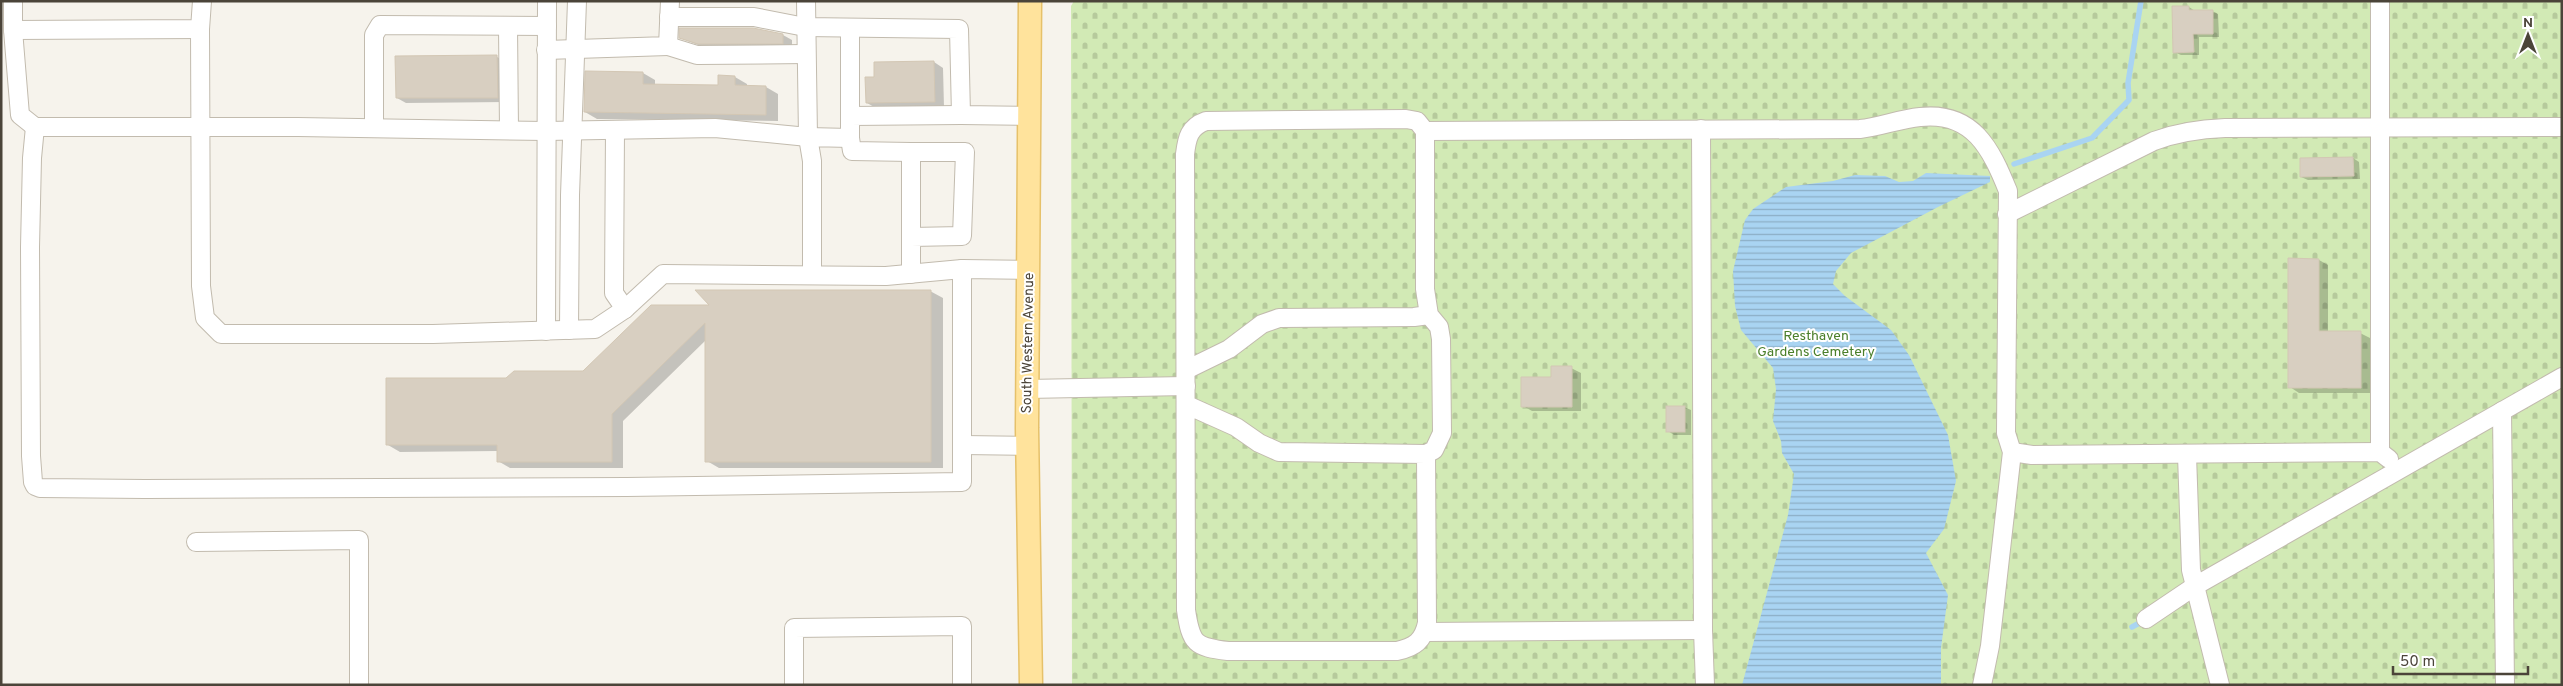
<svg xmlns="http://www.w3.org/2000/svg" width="2563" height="686" font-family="Overpass,sans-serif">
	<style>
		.cemetery { fill: url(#cemetery-stones) }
		.water { fill: url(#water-rules) }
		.shadow { fill: #0003 }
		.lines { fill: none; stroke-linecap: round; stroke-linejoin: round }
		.stream { stroke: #a9d4f2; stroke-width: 5.5 }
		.building { fill: #d8cfc1; stroke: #d3c7b4 }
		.minor-casing { stroke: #c2bbae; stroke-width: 20 }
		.major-casing { stroke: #e6c16a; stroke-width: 25 }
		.minor { stroke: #fff; stroke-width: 18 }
		.major { stroke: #ffe39c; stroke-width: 22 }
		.labels { text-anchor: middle; stroke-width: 4; stroke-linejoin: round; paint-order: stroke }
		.park-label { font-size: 14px; fill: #4a7f2a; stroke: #fff }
		.street-label { font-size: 14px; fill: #4b4439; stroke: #fff }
	</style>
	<defs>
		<pattern id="cemetery-stones" width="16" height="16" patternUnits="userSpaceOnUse" patternTransform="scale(1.25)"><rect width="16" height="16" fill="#d2eab5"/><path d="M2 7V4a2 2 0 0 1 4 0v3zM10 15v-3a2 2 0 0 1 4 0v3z" fill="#b6ca9c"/></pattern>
		<pattern id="water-rules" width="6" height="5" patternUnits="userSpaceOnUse" patternTransform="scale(1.25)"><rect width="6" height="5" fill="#a9d4f2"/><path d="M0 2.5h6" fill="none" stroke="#8caec5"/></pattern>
	</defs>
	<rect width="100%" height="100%" fill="#f6f3ec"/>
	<!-- cemetery -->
	<path class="cemetery" d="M 1074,1 L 2562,1 L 2562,685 L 1072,685 L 1071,6 Z"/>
	<!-- water -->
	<path class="water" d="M 1926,173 L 1990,176 L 1990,182 L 1938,207 L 1851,253 L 1836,271 L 1833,284 L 1845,296 L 1891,330 L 1909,355 L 1948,435 L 1956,481 L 1944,529 L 1926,553 L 1948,595 L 1941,648 L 1941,685 L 1742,685 L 1788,515 L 1794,474 L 1782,453 L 1781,441 L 1773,421 L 1776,389 L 1773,368 L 1741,330 L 1735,306 L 1733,271 L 1745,220 L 1753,209 L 1786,187 L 1833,181 L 1855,175 L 1885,176 L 1899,182 L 1913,181 Z"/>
	<!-- shadow -->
	<g class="shadow">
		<path d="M 2189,7 L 2195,11 L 2212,11 L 2218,14 L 2219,37 L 2199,37 L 2199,55 L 2181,55 L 2174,52 Z"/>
		<path d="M 783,35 L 792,40 L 792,48 L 709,49 L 680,38 Z"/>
		<path d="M 497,57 L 506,62 L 507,102 L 406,103 L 397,98 Z"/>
		<path d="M 934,62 L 943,68 L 944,107 L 876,108 L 867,103 L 875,78 Z"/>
		<path d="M 643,73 L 655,80 L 655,86 L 719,87 L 735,77 L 747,84 L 747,87 L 766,87 L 778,94 L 778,121 L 597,119 L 585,112 Z"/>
		<path d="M 2353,158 L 2359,162 L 2360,179 L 2308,180 L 2301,177 Z"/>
		<path d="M 2289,260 L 2319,260 L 2328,265 L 2328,333 L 2360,333 L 2370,338 L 2370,393 L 2299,393 L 2290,387 Z"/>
		<path d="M 930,291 L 943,298 L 943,468 L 719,468 L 707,461 L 706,340 L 623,421 L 623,468 L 510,468 L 498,461 L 498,451 L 400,452 L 388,445 L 507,379 L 584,372 L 712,306 Z"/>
		<path d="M 1571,368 L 1581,373 L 1581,411 L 1532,411 L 1523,406 L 1552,378 Z"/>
		<path d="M 1684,407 L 1691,410 L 1691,435 L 1674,435 L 1668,431 Z"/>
	</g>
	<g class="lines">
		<!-- stream -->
		<g class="stream">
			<path d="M 2014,164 L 2092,138 L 2129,100 L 2128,83 L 2141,1"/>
			<path d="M 2132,627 L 2145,620"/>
		</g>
	</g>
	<!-- building -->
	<g class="building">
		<path d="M 2172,6 L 2189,6 L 2189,10 L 2213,10 L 2213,34 L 2193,34 L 2194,52 L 2173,53 Z"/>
		<path d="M 679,28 L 753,28 L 783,34 L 783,44 L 698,44 L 679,38 Z"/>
		<path d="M 497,55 L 498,98 L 396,98 L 395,56 Z"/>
		<path d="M 934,61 L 935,102 L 866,103 L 865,77 L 874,77 L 874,62 Z"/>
		<path d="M 585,71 L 643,72 L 643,84 L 718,85 L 718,75 L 735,76 L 735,85 L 766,86 L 766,115 L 584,112 Z"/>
		<path d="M 2353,157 L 2354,176 L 2300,177 L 2300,158 Z"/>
		<path d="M 2288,258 L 2319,259 L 2319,331 L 2361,331 L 2361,388 L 2288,388 Z"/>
		<path d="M 695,290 L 931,290 L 931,462 L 705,462 L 705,323 L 612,414 L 612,462 L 497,462 L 497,445 L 386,445 L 386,378 L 506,378 L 514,371 L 583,371 L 651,305 L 709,305 Z"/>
		<path d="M 1551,366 L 1572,366 L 1572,407 L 1521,407 L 1521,377 L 1551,377 Z"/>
		<rect x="1666" y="406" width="19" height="26"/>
	</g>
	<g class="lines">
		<!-- minor casing -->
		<g class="minor-casing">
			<g id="minor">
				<path d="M 13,1 L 13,30 L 200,29 L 202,1"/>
				<path d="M 669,17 L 754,17 L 805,27 L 959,29 L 961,115 L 1030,116"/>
				<path d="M 508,26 L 509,130"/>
				<path d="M 200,29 L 201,286 L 205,318 L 221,334 L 433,334 L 595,329 L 625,309 L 663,274 L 886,276 L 962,269 L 1028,270"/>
				<path d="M 13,30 L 20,115 L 35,127 L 298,127 L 546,131 L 715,128 L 808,137 L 806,1"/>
				<path d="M 668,46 L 697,55 L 806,54"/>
				<path d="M 546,50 L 668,46 L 670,1"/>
				<path d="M 850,116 L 850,28"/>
				<path d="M 35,127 L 32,158 L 30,247 L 31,456 L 33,482 L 35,486 L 40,488 L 145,489 L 627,487 L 962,482 L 962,269"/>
				<path d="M 374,128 L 374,35 L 380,25 L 547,26"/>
				<path d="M 1701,129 L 1703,630 L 1705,685"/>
				<path d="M 615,130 L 614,293 L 625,309"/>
				<path d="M 1425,131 L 1860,129 C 1880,127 1899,119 1920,117 C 1973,111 1991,149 2008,191 L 2006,433 L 2012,452 L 1990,646 L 1982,685"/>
				<path d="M 850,138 L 852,151 L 911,152"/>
				<path d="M 2007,214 L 2154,141 C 2178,132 2200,129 2225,128 L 2562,127"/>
				<path d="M 911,237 L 962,236 L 965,152 L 911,152 L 911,274"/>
				<path d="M 812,275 L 812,161 L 808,137 L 850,138 L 850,116 L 961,115"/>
				<path d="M 569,330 L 570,195 L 577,1"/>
				<path d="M 546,331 L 547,1"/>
				<path d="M 1186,370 L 1229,349 L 1262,324 L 1279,318 L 1414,317 L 1429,315"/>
				<path d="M 1027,389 L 1186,386"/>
				<path d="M 1187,405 L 1236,427 L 1259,443 L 1279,452 L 1426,454 L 1434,450 L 1442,433 L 1441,339 L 1439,327 L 1429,315 L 1425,289 L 1425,131 L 1417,121 L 1406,119 L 1206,121 C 1189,127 1187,138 1185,154 L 1186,610 C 1191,644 1195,647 1228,651 L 1397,651 C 1415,647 1423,641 1427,623 L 1426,454"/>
				<path d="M 2502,411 L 2505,685"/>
				<path d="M 963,445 L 1027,446"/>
				<path d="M 2012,452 L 2032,455 L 2380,452 L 2389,459"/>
				<path d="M 2380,452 L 2380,1"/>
				<path d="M 2187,455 L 2191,570 L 2220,685"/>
				<path d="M 196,542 L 359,540 L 359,685"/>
				<path d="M 2146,619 L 2195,586 L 2562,377"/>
				<path d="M 1425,632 L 1703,630"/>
				<path d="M 794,685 L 794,628 L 962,626 L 962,685"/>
			</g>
		</g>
		<!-- major casing -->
		<g class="major-casing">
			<path id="major" d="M 1030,1 L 1027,428 L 1031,685"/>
		</g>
		<!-- minor -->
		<use href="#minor" class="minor"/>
		<!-- major -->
		<use href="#major" class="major"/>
	</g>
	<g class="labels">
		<!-- park labels -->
		<g class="park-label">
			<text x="1816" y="340">Resthaven<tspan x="1816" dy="16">Gardens Cemetery</tspan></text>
		</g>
		<!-- street labels -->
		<g class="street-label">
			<text transform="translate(1027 343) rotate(-89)" y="5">South Western Avenue</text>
		</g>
	</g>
	<!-- border -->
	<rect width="2563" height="686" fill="none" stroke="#4b4439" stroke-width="5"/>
	<!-- north arrow -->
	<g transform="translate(2528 35)" stroke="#ffffff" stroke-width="4" paint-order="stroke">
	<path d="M0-4L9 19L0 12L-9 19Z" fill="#4b4439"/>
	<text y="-8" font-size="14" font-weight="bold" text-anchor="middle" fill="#4b4439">N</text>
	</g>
	<!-- scale -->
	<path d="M2393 666v8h135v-8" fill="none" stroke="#4b4439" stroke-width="2.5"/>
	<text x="2400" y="666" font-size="15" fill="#4b4439" stroke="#ffffff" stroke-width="4" paint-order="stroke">50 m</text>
</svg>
